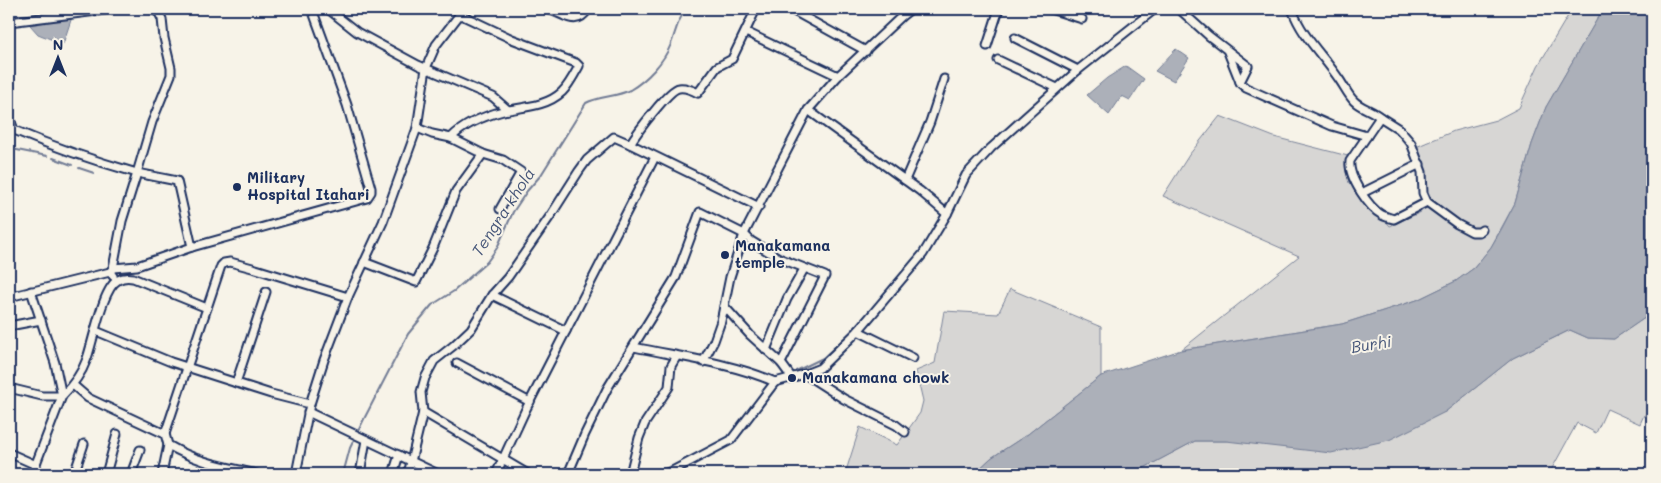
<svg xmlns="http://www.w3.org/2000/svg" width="1661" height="483" font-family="Mali,sans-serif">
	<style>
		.green { fill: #d7d6d4; stroke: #798299 }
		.water { fill: #acb0b9; stroke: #727c95 }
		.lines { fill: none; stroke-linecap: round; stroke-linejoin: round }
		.stream { stroke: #727c95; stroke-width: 2 }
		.minor-casing { stroke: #1b2f5e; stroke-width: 11 }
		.minor { stroke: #f7f3e8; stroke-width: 7 }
		.poi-dot { fill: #1b2f5e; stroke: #f7f3e8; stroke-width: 2 }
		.labels { text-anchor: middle; stroke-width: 4; stroke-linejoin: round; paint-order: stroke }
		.poi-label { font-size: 15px; font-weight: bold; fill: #1b2f5e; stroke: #f7f3e8; text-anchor: start }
		.water-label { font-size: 16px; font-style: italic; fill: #465679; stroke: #f7f3e8 }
	</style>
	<rect width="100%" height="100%" fill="#f7f3e8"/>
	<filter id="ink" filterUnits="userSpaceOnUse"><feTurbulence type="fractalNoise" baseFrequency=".02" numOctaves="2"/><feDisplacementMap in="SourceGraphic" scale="10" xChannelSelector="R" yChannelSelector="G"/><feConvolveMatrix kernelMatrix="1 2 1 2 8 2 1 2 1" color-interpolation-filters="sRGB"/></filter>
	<g filter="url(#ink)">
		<!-- green -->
		<g class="green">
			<path d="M 1572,9 L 1603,9 L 1546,107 L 1532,144 L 1515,203 L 1491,247 L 1474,268 L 1456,281 L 1417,300 L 1342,324 L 1181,350 L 1299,256 L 1163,196 L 1189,155 L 1220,116 L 1274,137 L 1348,156 L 1346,172 L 1349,183 L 1372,205 L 1390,226 L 1421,212 L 1426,182 L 1416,147 L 1454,131 L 1496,120 L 1519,108 L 1538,66 Z"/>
			<path d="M 1010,289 L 1101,327 L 1101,376 L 1028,434 L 991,458 L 974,474 L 845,474 L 860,427 L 897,445 L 920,413 L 923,401 L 916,371 L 935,363 L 944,311 L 998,314 Z"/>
			<path d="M 1652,313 L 1652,419 L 1644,415 L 1640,424 L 1607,409 L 1596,433 L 1577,423 L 1549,474 L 1225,474 L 1213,473 L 1212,474 L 1136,474 L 1144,468 L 1195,441 L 1226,441 L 1445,412 L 1513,358 L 1570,330 L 1588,338 L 1614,339 Z"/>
		</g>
		<!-- water -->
		<g class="water">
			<path d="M 1603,9 L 1652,9 L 1652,313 L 1614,339 L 1588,338 L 1570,330 L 1513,358 L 1445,412 L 1389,440 L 1331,453 L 1226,441 L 1195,441 L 1144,468 L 1136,474 L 974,474 L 991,458 L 1028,434 L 1101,376 L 1181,350 L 1342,324 L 1417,300 L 1456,281 L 1474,268 L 1491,247 L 1502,228 L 1515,203 L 1532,144 L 1546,107 Z"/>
			<path d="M 72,17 L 63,44 L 38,34 L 30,25 Z"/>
			<path d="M 1176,49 L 1189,58 L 1174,81 L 1155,71 Z"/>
			<path d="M 1126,66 L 1144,79 L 1130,100 L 1122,96 L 1109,115 L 1087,95 L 1107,78 Z"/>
		</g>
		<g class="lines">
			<!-- stream -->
			<g class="stream">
				<path d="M 9,158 L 12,149 L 47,156"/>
				<path d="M 53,158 L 72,165"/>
				<path d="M 79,168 L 94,173"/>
				<path d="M 915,258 L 923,248"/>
				<path d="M 796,371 L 823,358 L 850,333 L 885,294"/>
				<path d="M 343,474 L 350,448 L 364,419 L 408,334 L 432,305 L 454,291 L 487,262 L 497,248 L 513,212 L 527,191 L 541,175 L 586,103 C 599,96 617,97 630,90 C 647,80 664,62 671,44 C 676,31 677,21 686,9"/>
			</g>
			<!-- minor casing -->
			<g class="minor-casing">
				<g id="minor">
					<path d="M 328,9 L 357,32 L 418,65 L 493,97 L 508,110"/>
					<path d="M 548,9 C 564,14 577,28 588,9"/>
					<path d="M 790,9 L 866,51"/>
					<path d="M 1050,9 L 1082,19"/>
					<path d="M 1179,9 L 1209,36 L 1248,66 L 1240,82 L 1241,84 L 1246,88 L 1332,126 L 1367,136"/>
					<path d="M 1292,9 C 1302,37 1323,55 1339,79 C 1344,86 1348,95 1354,101 C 1361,108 1372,110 1380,117 L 1350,161 C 1348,177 1369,208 1382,215 C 1386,217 1390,218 1394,219 L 1427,202"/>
					<path d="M 9,22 L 113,9"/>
					<path d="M 746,32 L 838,76"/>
					<path d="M 1015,38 L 1078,70"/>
					<path d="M 987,46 L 999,9"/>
					<path d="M 1228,52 L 1240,82"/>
					<path d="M 998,60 L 1057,88"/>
					<path d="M 808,110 L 920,191 L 947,214"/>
					<path d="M 9,116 L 14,130 C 54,147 95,161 137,173 L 152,122 L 171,75 L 171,68 L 164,38 L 162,19 L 159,13 L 152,9"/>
					<path d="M 1380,117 L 1399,129 L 1411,143 L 1422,172 L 1423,193 L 1427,202 L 1457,224 L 1472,232 L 1479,232 L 1482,230"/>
					<path d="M 417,128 L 432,134 L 451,138 C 464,124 484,116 503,111 C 522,107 546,107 562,92 C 569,85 574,75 579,66 L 576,63 L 512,39 L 459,14"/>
					<path d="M 451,138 L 483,154 L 503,160 L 521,172 L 500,209"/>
					<path d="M 630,144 L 759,207"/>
					<path d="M 905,180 L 930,122 L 944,79"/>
					<path d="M 1362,193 L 1420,164"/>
					<path d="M 364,262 L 416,282 L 433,248 L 456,191 L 483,154"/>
					<path d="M 113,268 L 137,266 L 192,247 L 367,198 L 371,192 L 371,188 L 347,105 L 312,9"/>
					<path d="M 110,272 L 113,268 L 122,221 L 137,173 L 177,181 L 192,247"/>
					<path d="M 31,291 L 55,363 L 62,396 L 32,474"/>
					<path d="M 492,295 L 566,331"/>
					<path d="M 9,297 L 110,272 L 113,276"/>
					<path d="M 724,306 L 750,335 L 781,363 L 792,378"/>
					<path d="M 207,308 L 221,266 L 224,263 L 230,262 L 256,269 L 348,297"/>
					<path d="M 9,326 L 41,320"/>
					<path d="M 96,331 L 171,362 L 271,394 L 310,404"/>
					<path d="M 858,331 L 913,358"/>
					<path d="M 634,347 C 680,357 732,363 775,382"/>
					<path d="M 766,350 L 787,299 L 804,269"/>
					<path d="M 703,362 L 714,341 L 721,321 L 730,277 L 744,234 L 808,110 L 838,76 L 902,16 L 911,9"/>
					<path d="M 457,363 L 530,402"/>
					<path d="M 805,374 L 844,399 L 896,425 L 905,432"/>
					<path d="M 236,383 L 266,292"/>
					<path d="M 73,385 L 88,398 L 165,434 L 168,445 C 199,463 223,466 257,474"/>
					<path d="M 9,388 L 42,396 L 62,396 C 72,386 81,375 86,361 C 93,344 102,288 118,280 C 123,277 128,277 133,278 L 207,308 L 165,434"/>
					<path d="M 308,412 L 438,474"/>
					<path d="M 423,412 L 528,474"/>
					<path d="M 9,453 L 36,465"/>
					<path d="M 74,474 L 84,444"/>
					<path d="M 106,474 L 117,434"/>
					<path d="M 131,474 L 140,450"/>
					<path d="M 162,474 L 168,445"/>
					<path d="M 296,474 L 310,404 L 324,360 L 348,297 L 383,222 L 417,128 L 426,68 L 436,45 L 464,9"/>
					<path d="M 360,474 L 366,440"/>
					<path d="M 393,474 L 399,455"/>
					<path d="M 408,474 L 423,412 L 421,392 L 425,378 L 434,361 L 453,346 L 471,329 L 492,295 L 508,277 L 551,215 L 579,171 L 587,160 L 614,137 L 630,144 C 636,134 669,89 679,88 C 685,87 692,90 698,93 L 717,67 L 732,59 L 756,9"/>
					<path d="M 496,474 L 525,411 L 655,157"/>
					<path d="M 568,474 L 585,434 L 607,389 L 676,277 L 700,212 L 744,234 L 751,241 L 779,258 L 825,276 L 781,363"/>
					<path d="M 630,474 L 639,438 L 645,423 L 669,387 L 671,366 L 677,356"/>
					<path d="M 664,474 L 672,471 L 731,440 L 775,382 L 805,374 L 820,368 L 858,331 L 923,254 L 947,214 L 966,175 L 991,148 L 1078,70 L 1155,9"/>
				</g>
			</g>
			<!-- minor -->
			<use href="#minor" class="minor"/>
		</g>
	</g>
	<!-- markers -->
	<g class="poi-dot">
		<circle cx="237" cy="187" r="5"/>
		<circle cx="725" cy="255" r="5"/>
		<circle cx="792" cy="378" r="5"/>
	</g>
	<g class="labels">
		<!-- poi labels -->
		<g class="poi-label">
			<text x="247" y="183">Military<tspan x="247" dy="17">Hospital Itahari</tspan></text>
			<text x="735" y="251">Manakamana<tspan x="735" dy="17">temple</tspan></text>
			<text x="802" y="383">Manakamana chowk</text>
		</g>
		<!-- water labels -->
		<g class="water-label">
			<text transform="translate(503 212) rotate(-57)" y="6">Tengra khola</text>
			<text transform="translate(1371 344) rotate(-9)" y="6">Burhi</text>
		</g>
	</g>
	<!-- margin -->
	<rect width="1661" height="483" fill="none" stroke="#f7f3e8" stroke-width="30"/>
	<rect x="15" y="15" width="1631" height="453" fill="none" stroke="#1b2f5e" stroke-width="2" filter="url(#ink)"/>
	<!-- north arrow -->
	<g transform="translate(58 58)" stroke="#f7f3e8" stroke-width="4" paint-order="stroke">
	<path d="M0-4L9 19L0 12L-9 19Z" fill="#1b2f5e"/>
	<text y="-8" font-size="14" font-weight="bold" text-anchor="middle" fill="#1b2f5e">N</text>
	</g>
</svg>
